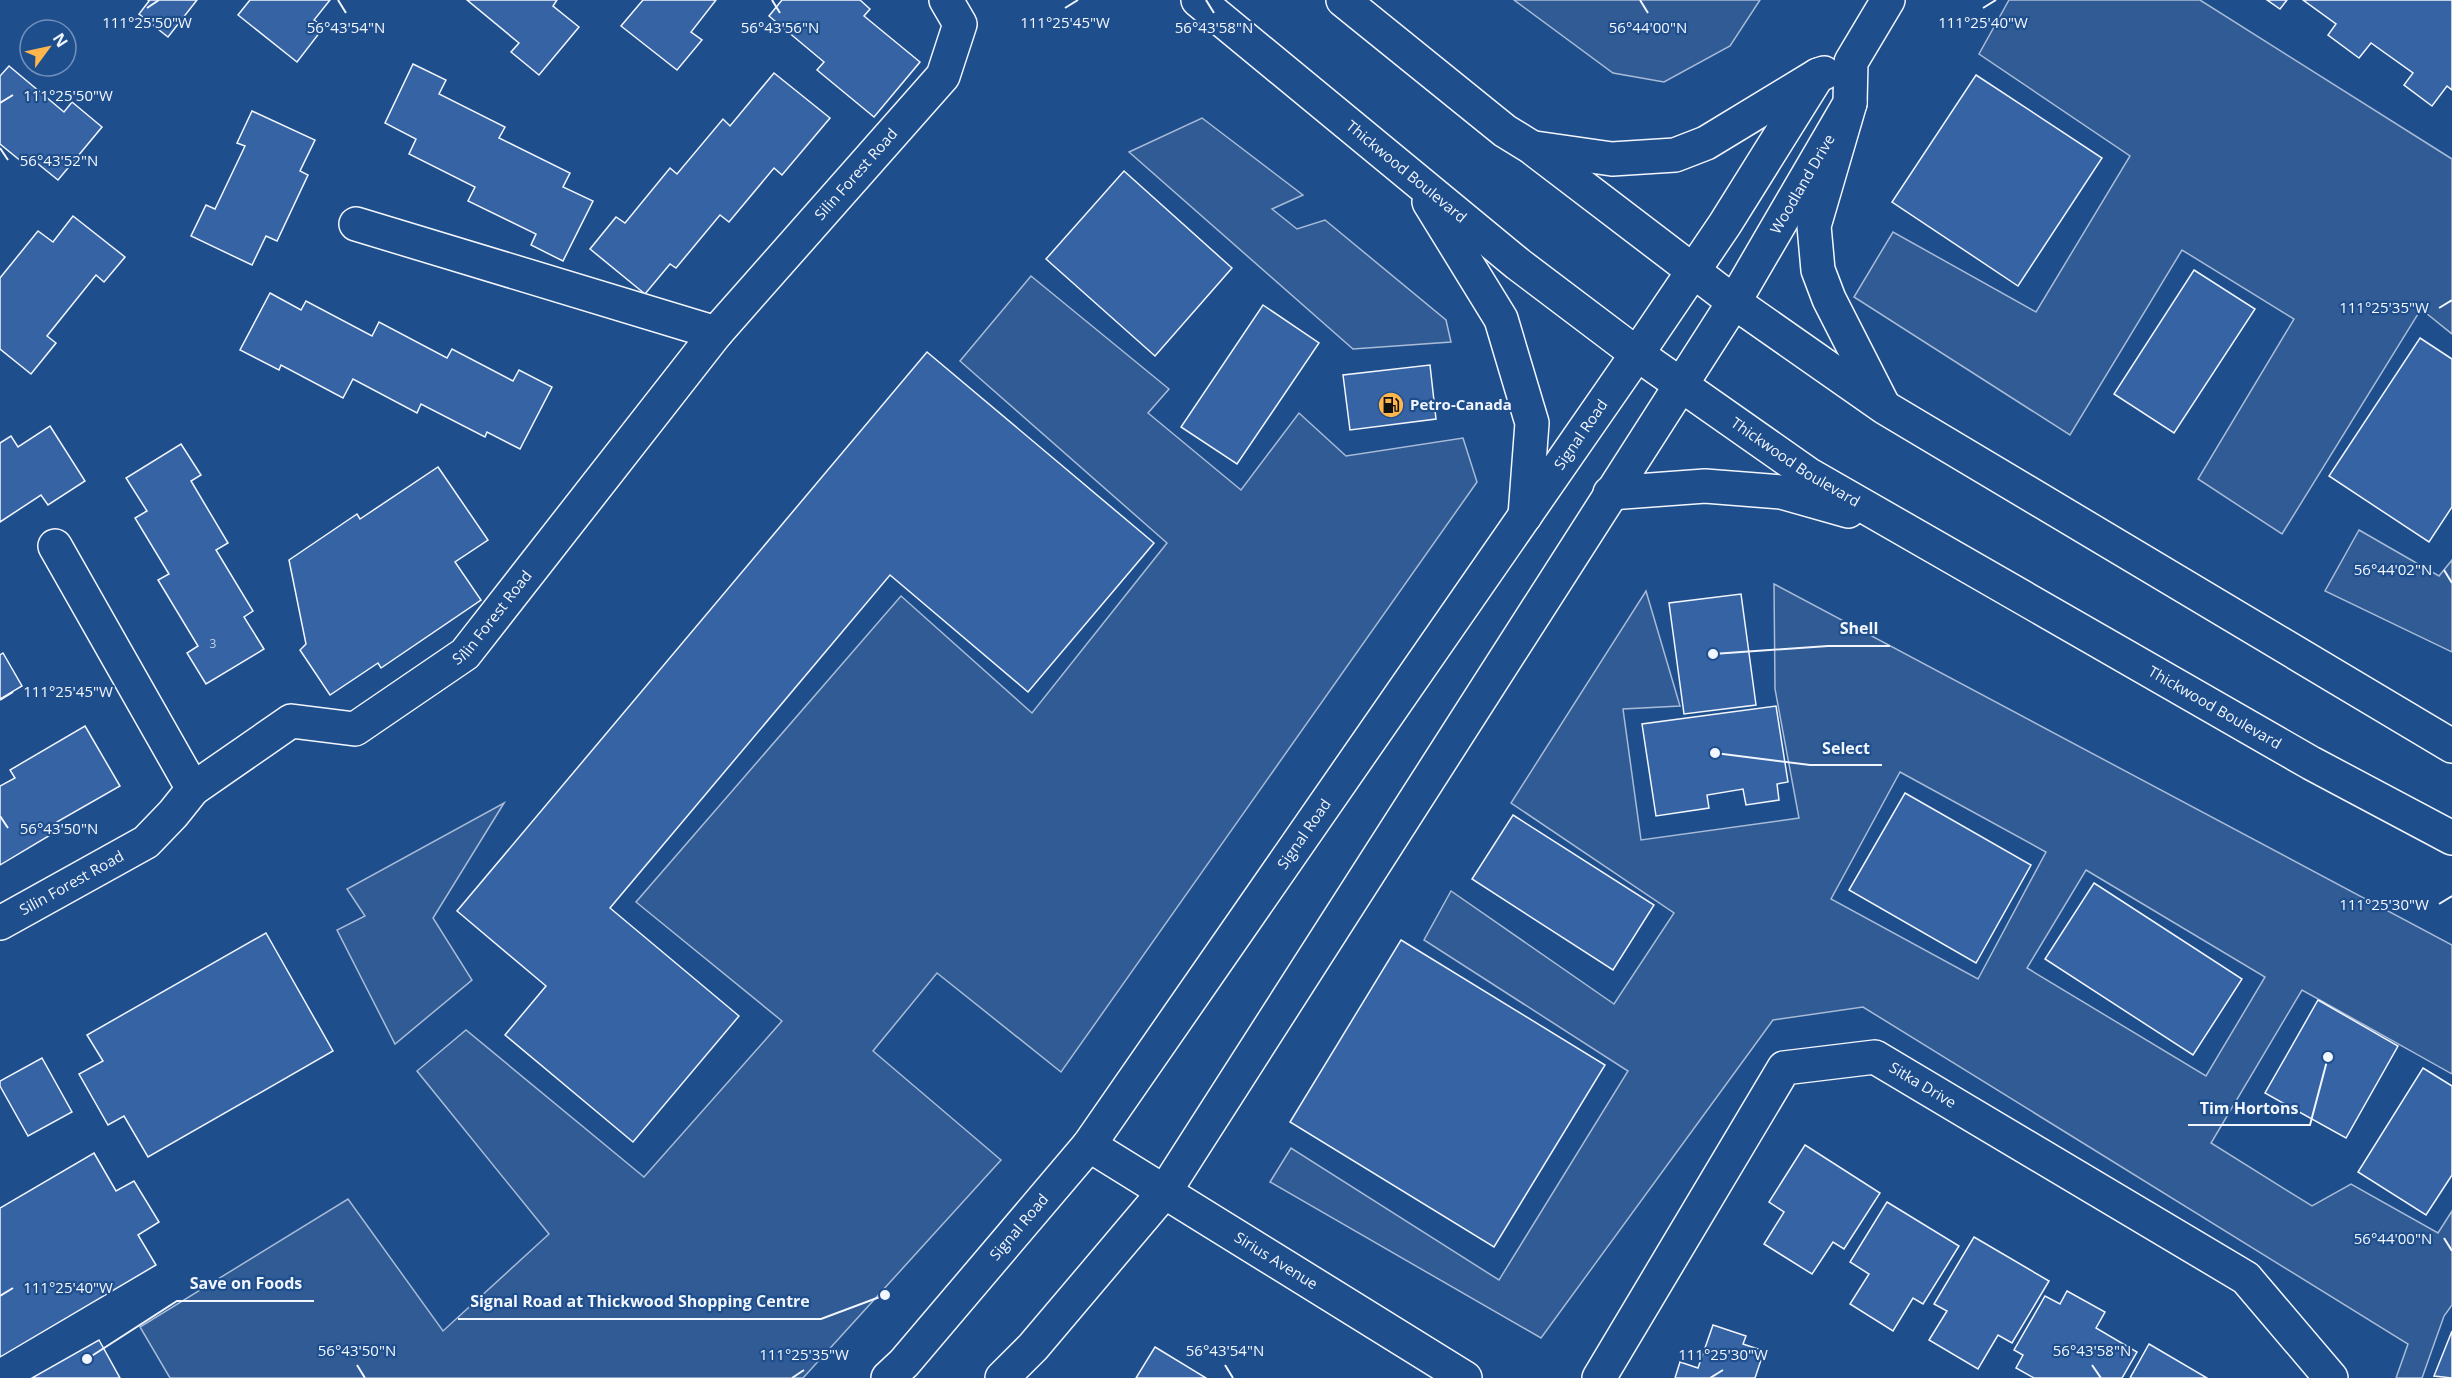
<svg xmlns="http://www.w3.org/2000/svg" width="2452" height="1378" font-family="'Open Sans',sans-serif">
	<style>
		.built { fill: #305b95; stroke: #a8bbd7; stroke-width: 1.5; fill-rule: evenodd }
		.building { fill: #3563a3; stroke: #f2f6ff; stroke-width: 1.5 }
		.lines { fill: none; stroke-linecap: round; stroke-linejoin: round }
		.minor-casing { stroke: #f2f6ff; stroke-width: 36 }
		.major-casing { stroke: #f2f6ff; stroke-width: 36 }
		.minor { stroke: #1f4e8c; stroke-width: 33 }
		.major { stroke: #1f4e8c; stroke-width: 33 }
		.ticks { fill: none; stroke: #f2f6ff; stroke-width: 2 }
		.labels { text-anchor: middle; stroke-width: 4.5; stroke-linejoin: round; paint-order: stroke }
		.number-label { font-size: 12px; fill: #c3d1e8 }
		.street-label { font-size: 15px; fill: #f2f6ff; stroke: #1f4e8c }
		.poi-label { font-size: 15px; font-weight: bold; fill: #f2f6ff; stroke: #1f4e8c; text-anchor: start }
		.ticks-label { font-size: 15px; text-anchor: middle; fill: #f2f6ff; stroke: #1f4e8c; stroke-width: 4.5; stroke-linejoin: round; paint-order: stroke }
		.leader { fill: none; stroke: #f2f6ff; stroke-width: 2 }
		.callout-dot { fill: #f2f6ff; stroke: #1f4e8c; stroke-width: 2 }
		.callout-label { font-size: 16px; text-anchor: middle; font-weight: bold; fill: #f2f6ff; stroke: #1f4e8c; stroke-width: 4.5; stroke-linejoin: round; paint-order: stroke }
	</style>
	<rect width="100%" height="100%" fill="#1f4e8c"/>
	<!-- built -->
	<g class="built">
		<path d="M 1514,0 L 1760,0 L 1730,46 L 1664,82 L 1613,73 Z"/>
		<path d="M 2009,0 L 2200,0 L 2452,159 L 2452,334 L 2421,309 L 2282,534 L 2198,479 L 2294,319 L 2182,250 L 2070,435 L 1854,297 L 1893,232 L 2036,312 L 2130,156 L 1979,54 Z"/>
		<path d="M 1202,118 L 1303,195 L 1272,209 L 1297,229 L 1325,220 L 1446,320 L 1451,342 L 1353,349 L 1129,152 Z"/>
		<path d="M 1031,276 L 1169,389 L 1148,413 L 1241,490 L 1299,413 L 1346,456 L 1463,438 L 1477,482 L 1061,1072 L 937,973 L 873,1051 L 1001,1160 L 803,1378 L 170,1378 L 140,1327 L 348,1199 L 443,1331 L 549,1234 L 417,1071 L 466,1030 L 644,1177 L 782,1021 L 636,902 L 901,596 L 1032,713 L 1167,543 L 960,361 Z"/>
		<path d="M 2359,530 L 2439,576 L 2452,560 L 2452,652 L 2325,591 Z"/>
		<path d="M 1774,584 L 2452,945 L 2452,1074 L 2302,990 L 2211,1143 L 2312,1206 L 2351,1184 L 2438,1233 L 2452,1211 L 2452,1305 L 2444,1316 L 2422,1378 L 2396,1378 L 2408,1344 L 1863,1007 L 1773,1020 L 1541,1338 L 1270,1182 L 1291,1148 L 1499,1280 L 1628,1071 L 1424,940 L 1451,891 L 1614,1004 L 1674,913 L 1511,803 L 1646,591 L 1680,706 L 1623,709 L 1641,840 L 1799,818 L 1775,689 ZM 1900,772 L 2046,852 L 1978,979 L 1831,899 ZM 2086,870 L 2265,977 L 2206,1076 L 2027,968 Z"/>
		<path d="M 504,803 L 433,918 L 472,980 L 395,1044 L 337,930 L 365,916 L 347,889 Z"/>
	</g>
	<!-- building -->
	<g class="building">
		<path d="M 148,0 L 197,0 L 168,37 L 139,14 L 149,1 Z"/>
		<path d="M 250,0 L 330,0 L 314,20 L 324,27 L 297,62 L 238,15 Z"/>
		<path d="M 467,0 L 557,0 L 553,6 L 579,27 L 539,75 L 511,52 L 519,43 Z"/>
		<path d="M 643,0 L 716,0 L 691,32 L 702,40 L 677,70 L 621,26 Z"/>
		<path d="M 782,0 L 860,0 L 870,9 L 864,16 L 920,62 L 874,117 L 817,70 L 824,62 L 769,16 Z"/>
		<path d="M 2267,0 L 2287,0 L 2280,9 Z"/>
		<path d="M 2303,0 L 2452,0 L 2452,90 L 2447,86 L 2432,106 L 2404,85 L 2413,73 L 2371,43 L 2359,58 L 2328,35 L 2336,24 Z"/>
		<path d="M 413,64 L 446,80 L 439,94 L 505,127 L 499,138 L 570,173 L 563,187 L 593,201 L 563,261 L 531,245 L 536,234 L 468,201 L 475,187 L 409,154 L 416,139 L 385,123 Z"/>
		<path d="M 9,66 L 64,112 L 72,102 L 102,127 L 58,180 L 27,155 L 22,162 L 0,144 L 0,76 Z"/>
		<path d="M 774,73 L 830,118 L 782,175 L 774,168 L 729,222 L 720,215 L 676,268 L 670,264 L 645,294 L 590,249 L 616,217 L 625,223 L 670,168 L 677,174 L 723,119 L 730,126 Z"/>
		<path d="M 1976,75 L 2102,158 L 2018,286 L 1892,202 Z"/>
		<path d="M 252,111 L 315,140 L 300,171 L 308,175 L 277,241 L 266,236 L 252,265 L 191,236 L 206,205 L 215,209 L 245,146 L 237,143 Z"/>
		<path d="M 1124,171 L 1232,268 L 1155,356 L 1046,259 Z"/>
		<path d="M 73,216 L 125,257 L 104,282 L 96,275 L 47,336 L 56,343 L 31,374 L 0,349 L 0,278 L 38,231 L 53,242 Z"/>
		<path d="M 2194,270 L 2255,309 L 2174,433 L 2114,394 Z"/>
		<path d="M 270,293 L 301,310 L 306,301 L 372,336 L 379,322 L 447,358 L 452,349 L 513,381 L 519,370 L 552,387 L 520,449 L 487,432 L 485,437 L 421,404 L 417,413 L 353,379 L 343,398 L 281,365 L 279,370 L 240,350 Z"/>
		<path d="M 1263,305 L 1319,343 L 1237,464 L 1181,427 Z"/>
		<path d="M 2420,338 L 2452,359 L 2452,507 L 2429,542 L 2329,476 Z"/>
		<path d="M 927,352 L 1154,543 L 1028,692 L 890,575 L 610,908 L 739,1016 L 633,1142 L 505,1035 L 546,986 L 457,911 Z"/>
		<path d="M 1430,365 L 1436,419 L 1350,430 L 1343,375 Z"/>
		<path d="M 50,426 L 85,481 L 48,505 L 41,495 L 0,522 L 0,443 L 11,436 L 18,447 Z"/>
		<path d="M 181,444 L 201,475 L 191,481 L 228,543 L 216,550 L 253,611 L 244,617 L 264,649 L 206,684 L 187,653 L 198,646 L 158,580 L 169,574 L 135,518 L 147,511 L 126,478 Z"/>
		<path d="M 438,467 L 488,540 L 455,562 L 481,600 L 381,668 L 378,663 L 330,695 L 300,650 L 306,644 L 289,560 L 357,514 L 360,519 Z"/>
		<path d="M 1741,594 L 1756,705 L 1684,714 L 1669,603 Z"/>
		<path d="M 3,653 L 22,686 L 0,699 L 0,655 Z"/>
		<path d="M 1776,706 L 1788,782 L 1777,784 L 1779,800 L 1746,805 L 1743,789 L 1707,795 L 1709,808 L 1656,816 L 1642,724 Z"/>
		<path d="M 85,726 L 120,786 L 48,827 L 52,834 L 0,865 L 0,786 L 15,778 L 10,770 Z"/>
		<path d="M 1905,793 L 2031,865 L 1976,963 L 1849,890 Z"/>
		<path d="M 1513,815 L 1654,905 L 1613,970 L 1472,879 Z"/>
		<path d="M 2094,883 L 2242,979 L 2193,1055 L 2045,959 Z"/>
		<path d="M 266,933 L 333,1051 L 148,1157 L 124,1116 L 108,1125 L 79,1074 L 103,1061 L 87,1035 Z"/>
		<path d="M 1401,940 L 1605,1065 L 1494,1247 L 1290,1122 Z"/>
		<path d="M 2318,1000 L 2398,1046 L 2346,1138 L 2265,1093 Z"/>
		<path d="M 42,1058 L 72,1112 L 28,1136 L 0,1086 L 0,1081 Z"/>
		<path d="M 2423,1068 L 2452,1086 L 2452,1175 L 2426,1215 L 2358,1172 Z"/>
		<path d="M 1805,1145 L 1880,1193 L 1844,1249 L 1833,1242 L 1812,1274 L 1764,1244 L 1784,1212 L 1769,1202 Z"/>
		<path d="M 94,1153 L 116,1191 L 134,1181 L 159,1222 L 138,1235 L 156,1265 L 0,1357 L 0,1208 Z"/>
		<path d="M 1887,1202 L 1959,1246 L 1923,1304 L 1913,1298 L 1893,1331 L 1850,1304 L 1869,1274 L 1850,1262 Z"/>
		<path d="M 1974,1237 L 2049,1281 L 2012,1343 L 1998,1335 L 1978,1369 L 1929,1340 L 1947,1311 L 1934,1304 Z"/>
		<path d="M 2067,1291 L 2105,1312 L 2096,1328 L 2137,1352 L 2122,1378 L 2034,1378 L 2016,1368 L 2023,1355 L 2014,1350 L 2045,1296 L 2060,1304 Z"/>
		<path d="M 1713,1325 L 1746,1336 L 1743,1344 L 1764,1351 L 1755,1378 L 1675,1378 L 1680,1362 L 1698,1368 Z"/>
		<path d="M 2452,1331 L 2452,1378 L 2434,1376 Z"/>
		<path d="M 99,1340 L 120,1378 L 32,1378 Z"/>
		<path d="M 2149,1344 L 2207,1378 L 2130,1378 Z"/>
		<path d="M 1155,1347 L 1206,1378 L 1136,1378 Z"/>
	</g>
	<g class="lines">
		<!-- minor casing -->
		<g class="minor-casing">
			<g id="minor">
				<path d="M 356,224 L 716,333"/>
				<path d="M 55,546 L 193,789"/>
				<path id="s1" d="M 0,923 L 146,842 L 173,814 L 193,789 L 291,721 L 355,729 L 465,654 L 716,333 L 943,76 L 960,24 L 946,0"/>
				<path id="s2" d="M 1089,1145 L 1465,1378"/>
				<path id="s3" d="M 888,1378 L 904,1363 L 1089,1145 L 1637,354 L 1725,224 L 1818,75 L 1824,73"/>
				<path id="s4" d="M 1002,1378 L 1033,1347 L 1165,1191 L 1734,302 L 1850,103 L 1851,62 L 1888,0"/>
				<path id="s5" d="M 1599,1378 L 1784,1068 L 1875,1057 L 2246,1278 L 2331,1378"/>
			</g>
		</g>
		<!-- major casing -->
		<g class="major-casing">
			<g id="major">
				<path id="s6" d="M 1198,0 L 1518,264 L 1637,354 L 1808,474 L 2311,763 L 2452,838"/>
				<path d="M 1343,0 L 1505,131 L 1531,147 L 1734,302 L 1884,407 L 2452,746"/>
				<path d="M 1850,103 L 1814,226 L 1818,270 L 1829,299 L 1882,403"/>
				<path d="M 1535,148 L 1612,159 L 1675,155 L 1706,143 L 1818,75"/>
				<path d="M 1429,202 L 1501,319 L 1532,423 L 1525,516"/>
				<path d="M 1610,493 L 1705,486 L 1781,492 L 1848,511"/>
			</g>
		</g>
		<!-- minor -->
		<use href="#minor" class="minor"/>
		<!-- major -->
		<use href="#major" class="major"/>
	</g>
	<!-- ticks -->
	<path class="ticks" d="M 338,0 L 346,13M 772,0 L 780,13M 1206,0 L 1214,13M 1640,0 L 1648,13M 147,8 L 159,0M 1065,8 L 1078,0M 1983,8 L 1996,0M 0,103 L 13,95M 0,148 L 8,160M 2439,308 L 2452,300M 2444,570 L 2452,583M 0,700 L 13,692M 0,816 L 8,828M 2439,904 L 2452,896M 2444,1238 L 2452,1251M 0,1296 L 13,1288M 357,1365 L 365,1378M 1225,1365 L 1233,1378M 2092,1365 L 2101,1378M 792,1378 L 804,1370M 1710,1378 L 1723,1370"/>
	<!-- icons -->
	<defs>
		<g id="fuel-disc" transform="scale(1.35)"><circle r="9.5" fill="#ffb74d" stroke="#1f4e8c"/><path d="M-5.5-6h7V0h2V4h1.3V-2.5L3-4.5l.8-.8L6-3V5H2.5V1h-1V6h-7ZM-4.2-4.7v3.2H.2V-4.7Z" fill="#111"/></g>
	</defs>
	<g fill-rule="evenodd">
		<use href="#fuel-disc" x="1391" y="405"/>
	</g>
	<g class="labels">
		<!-- number labels -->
		<g class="number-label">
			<text x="213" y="648">3</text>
		</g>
		<!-- street labels -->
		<g class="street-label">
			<text dy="5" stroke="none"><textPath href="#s6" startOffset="270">Thickwood Boulevard</textPath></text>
			<text dy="5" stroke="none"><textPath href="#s1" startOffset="1174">Silin Forest Road</textPath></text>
			<text dy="5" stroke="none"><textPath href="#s4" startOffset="1440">Woodland Drive</textPath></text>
			<text dy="5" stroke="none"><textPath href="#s3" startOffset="1172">Signal Road</textPath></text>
			<text dy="5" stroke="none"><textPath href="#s6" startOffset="756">Thickwood Boulevard</textPath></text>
			<text dy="5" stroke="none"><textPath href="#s1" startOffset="600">Silin Forest Road</textPath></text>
			<text dy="5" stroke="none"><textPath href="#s6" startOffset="1242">Thickwood Boulevard</textPath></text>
			<text dy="5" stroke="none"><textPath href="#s3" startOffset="686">Signal Road</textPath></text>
			<text dy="5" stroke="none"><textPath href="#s1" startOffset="82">Silin Forest Road</textPath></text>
			<text dy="5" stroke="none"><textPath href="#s5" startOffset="508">Sitka Drive</textPath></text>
			<text dy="5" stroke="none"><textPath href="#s3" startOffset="200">Signal Road</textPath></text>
			<text dy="5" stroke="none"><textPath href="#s2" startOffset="220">Sirius Avenue</textPath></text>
		</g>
		<!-- poi labels -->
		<g class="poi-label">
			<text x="1410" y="410">Petro-Canada</text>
		</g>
	</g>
	<g class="ticks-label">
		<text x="147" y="28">111°25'50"W</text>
		<text x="1065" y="28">111°25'45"W</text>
		<text x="1983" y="28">111°25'40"W</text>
		<text x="346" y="33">56°43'54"N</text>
		<text x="780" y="33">56°43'56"N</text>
		<text x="1214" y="33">56°43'58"N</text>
		<text x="1648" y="33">56°44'00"N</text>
		<text x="68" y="101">111°25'50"W</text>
		<text x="59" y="166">56°43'52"N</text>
		<text x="2384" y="313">111°25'35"W</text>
		<text x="2393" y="575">56°44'02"N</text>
		<text x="68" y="697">111°25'45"W</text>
		<text x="59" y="834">56°43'50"N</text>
		<text x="2384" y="910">111°25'30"W</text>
		<text x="2393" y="1244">56°44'00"N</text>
		<text x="68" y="1293">111°25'40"W</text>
		<text x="357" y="1356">56°43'50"N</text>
		<text x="1225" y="1356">56°43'54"N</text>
		<text x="2092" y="1356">56°43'58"N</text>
		<text x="804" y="1360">111°25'35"W</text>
		<text x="1723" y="1360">111°25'30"W</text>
	</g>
	<!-- callouts -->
	<path class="leader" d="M1713 654L1828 646H1890M1715 753L1810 765H1882M2328 1057L2310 1125H2188M87 1359L177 1301H314M885 1295L821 1319H458"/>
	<g class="callout-dot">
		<circle cx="1713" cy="654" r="6"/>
		<circle cx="1715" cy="753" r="6"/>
		<circle cx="2328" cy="1057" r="6"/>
		<circle cx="87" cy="1359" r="6"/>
		<circle cx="885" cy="1295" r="6"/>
	</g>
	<g class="callout-label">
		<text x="1859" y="634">Shell</text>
		<text x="1846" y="754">Select</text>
		<text x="2249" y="1114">Tim Hortons</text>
		<text x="246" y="1289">Save on Foods</text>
		<text x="640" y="1307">Signal Road at Thickwood Shopping Centre</text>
	</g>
	<!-- north arrow -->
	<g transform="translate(48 48) rotate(57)"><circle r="28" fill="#1f4e8c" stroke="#7391ba" stroke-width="1.5"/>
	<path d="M0-4.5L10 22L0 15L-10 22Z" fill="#ffb74d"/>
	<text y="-9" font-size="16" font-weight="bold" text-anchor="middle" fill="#f2f6ff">N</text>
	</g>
</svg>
